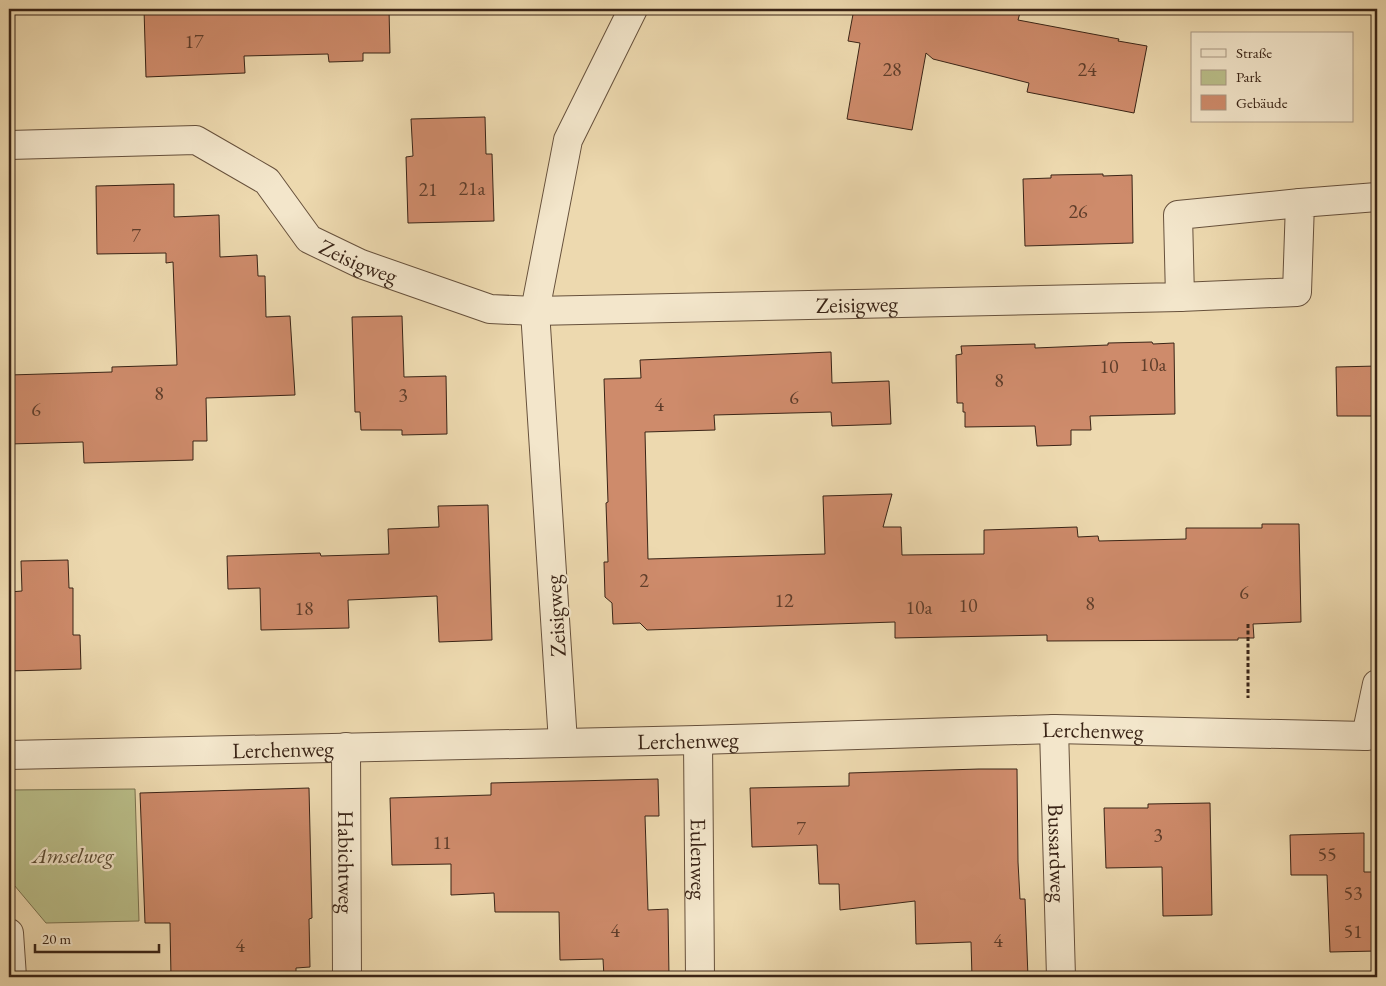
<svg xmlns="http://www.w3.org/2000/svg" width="1386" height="986" font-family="'EB Garamond',serif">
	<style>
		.green { fill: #babf8a; stroke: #7a7250 }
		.building { fill: #ce8b6b; stroke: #3a2416 }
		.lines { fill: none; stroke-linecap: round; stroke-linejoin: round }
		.minor-casing { stroke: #67513c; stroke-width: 30 }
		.path { stroke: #3a2416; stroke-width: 3; stroke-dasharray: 4 2.5; stroke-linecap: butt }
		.minor { stroke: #f3e6cb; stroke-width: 28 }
		.labels { text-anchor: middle; stroke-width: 4.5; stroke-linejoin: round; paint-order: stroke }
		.number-label { font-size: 20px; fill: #5f3e2b }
		.street-label { font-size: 22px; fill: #3a2416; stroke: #f3e6cb }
		.park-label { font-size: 22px; font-style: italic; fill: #5a4b33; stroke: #f3e6cb }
	</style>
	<rect width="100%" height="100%" fill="#edd9af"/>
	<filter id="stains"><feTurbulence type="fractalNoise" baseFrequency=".004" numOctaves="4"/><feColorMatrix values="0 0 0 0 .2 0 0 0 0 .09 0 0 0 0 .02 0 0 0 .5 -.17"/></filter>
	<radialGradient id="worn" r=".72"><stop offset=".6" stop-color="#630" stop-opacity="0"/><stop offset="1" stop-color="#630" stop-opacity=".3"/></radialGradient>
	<!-- green -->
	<path class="green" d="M 135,789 L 139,921 L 46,923 L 9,879 L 9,790 Z"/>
	<!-- building -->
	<g class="building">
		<path d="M 144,9 L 389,9 L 390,53 L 363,53 L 363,61 L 329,62 L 328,54 L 244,56 L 245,73 L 146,77 Z"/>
		<path d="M 854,9 L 1021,9 L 1018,20 L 1119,39 L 1118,41 L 1147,46 L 1134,113 L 1027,92 L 1029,83 L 933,59 L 926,53 L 912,130 L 847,119 L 860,43 L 848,41 Z"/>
		<path d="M 485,117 L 486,154 L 492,154 L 494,221 L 408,223 L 406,157 L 413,156 L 411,119 Z"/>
		<path d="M 1103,174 L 1103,176 L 1132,175 L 1133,243 L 1025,246 L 1023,179 L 1051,178 L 1051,175 Z"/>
		<path d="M 174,184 L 174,217 L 219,215 L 220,257 L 257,255 L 258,276 L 265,276 L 266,317 L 290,316 L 295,395 L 206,398 L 207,441 L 193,441 L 193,460 L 84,463 L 83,442 L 9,444 L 9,375 L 112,372 L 112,367 L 177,365 L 173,262 L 166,263 L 166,253 L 97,254 L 96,186 Z"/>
		<path d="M 402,316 L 404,377 L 446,376 L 447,434 L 402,435 L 402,430 L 361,430 L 360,412 L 355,412 L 352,317 Z"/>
		<path d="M 1152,342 L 1153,344 L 1174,343 L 1175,414 L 1090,416 L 1091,430 L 1071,430 L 1071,445 L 1037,446 L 1035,426 L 965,427 L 965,412 L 963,412 L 963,403 L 957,403 L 956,355 L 962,354 L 961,346 L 1035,344 L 1035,348 L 1108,345 L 1108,343 Z"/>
		<path d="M 831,352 L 832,383 L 889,381 L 891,424 L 832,426 L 831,412 L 714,415 L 715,430 L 645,432 L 648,559 L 825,554 L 823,496 L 892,494 L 883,527 L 901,527 L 902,555 L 984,554 L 984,530 L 1077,527 L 1078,537 L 1098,536 L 1099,541 L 1186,539 L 1186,528 L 1262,528 L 1262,524 L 1299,524 L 1301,622 L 1253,624 L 1254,638 L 1238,638 L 1238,640 L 1047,641 L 1047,635 L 895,638 L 895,622 L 647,630 L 640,623 L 613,624 L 612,603 L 605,597 L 604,562 L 608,562 L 606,503 L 608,502 L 604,379 L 641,378 L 640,360 Z"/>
		<path d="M 1377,366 L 1377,416 L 1337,416 L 1336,367 Z"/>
		<path d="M 488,505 L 492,640 L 439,642 L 437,596 L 348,600 L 349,628 L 261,630 L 260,588 L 228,589 L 227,556 L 320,553 L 321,556 L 389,554 L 388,529 L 439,527 L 438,506 Z"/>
		<path d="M 68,560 L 69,588 L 73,588 L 73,635 L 80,635 L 81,669 L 9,671 L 9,592 L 22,591 L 21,561 Z"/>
		<path d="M 979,769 L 1017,769 L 1018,862 L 1020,899 L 1025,899 L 1028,977 L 972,977 L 971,942 L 916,944 L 915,901 L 840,910 L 839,884 L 819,884 L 817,845 L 752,847 L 750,788 L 849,786 L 849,773 Z"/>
		<path d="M 658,779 L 659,816 L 645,816 L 648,910 L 668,909 L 669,977 L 604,977 L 603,959 L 560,960 L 559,912 L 495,912 L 494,893 L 451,895 L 451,864 L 392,865 L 390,798 L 491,795 L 491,783 Z"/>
		<path d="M 309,788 L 312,918 L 309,919 L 310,967 L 296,968 L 296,977 L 171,977 L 170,923 L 145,923 L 140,793 Z"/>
		<path d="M 1210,803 L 1212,915 L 1163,916 L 1162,867 L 1106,868 L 1104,808 L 1148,808 L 1148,804 Z"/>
		<path d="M 1364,833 L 1364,872 L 1377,872 L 1377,951 L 1330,952 L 1327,875 L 1291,875 L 1290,835 Z"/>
	</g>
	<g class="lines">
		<!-- minor casing -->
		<g class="minor-casing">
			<g id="minor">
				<path id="s1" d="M 9,145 L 196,140 L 267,181 L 309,239 L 361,264 L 490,309 L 535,311 L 1180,297 L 1178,215 L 1300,203"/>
				<path d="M 1180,297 L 1297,292 L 1300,203 L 1377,197"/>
				<path id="s2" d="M 1054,729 L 1061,977"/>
				<path d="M 1366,736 L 1377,684"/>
				<path id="s3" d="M 698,740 L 700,977"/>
				<path d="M 563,742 L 535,311 L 568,140 L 633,9"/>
				<path id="s4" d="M 346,747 L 347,977"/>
				<path id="s5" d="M 9,755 L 698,740 L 1054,729 L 1366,736 L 1377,734"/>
				<path d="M 9,933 L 12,977"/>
			</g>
		</g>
		<!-- path -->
		<path class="path" d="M 1248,624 L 1248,698"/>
		<!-- minor -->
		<use href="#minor" class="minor"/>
	</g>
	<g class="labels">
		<!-- number labels -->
		<g class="number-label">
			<text x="194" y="48">17</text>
			<text x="892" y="76">28</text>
			<text x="1087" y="76">24</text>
			<text x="472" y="195">21a</text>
			<text x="428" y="196">21</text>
			<text x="1078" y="218">26</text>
			<text x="136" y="242">7</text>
			<text x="1153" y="371">10a</text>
			<text x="1109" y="373">10</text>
			<text x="999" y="387">8</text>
			<text x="159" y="400">8</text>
			<text x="403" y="402">3</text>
			<text x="794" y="404">6</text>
			<text x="659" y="411">4</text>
			<text x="36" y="416">6</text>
			<text x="644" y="587">2</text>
			<text x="1244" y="599">6</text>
			<text x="784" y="607">12</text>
			<text x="1090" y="610">8</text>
			<text x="968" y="612">10</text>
			<text x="919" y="614">10a</text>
			<text x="304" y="615">18</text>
			<text x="801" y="835">7</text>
			<text x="1158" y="842">3</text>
			<text x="442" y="849">11</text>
			<text x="1327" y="861">55</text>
			<text x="1353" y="900">53</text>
			<text x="615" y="937">4</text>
			<text x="1353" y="938">51</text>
			<text x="998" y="947">4</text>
			<text x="240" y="952">4</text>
		</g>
		<!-- street labels -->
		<g class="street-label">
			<text dy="8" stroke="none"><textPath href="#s1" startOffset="395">Zeisigweg</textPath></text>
			<text dy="8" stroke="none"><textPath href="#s1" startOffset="902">Zeisigweg</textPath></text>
			<text transform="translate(555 616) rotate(-94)" y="8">Zeisigweg</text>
			<text dy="8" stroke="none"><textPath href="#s5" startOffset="1084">Lerchenweg</textPath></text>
			<text dy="8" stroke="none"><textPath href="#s5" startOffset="679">Lerchenweg</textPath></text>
			<text dy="8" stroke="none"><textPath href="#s5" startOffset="274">Lerchenweg</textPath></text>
			<text dy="8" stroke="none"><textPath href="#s2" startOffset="124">Bussardweg</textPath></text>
			<text dy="8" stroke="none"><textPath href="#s3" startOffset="119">Eulenweg</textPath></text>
			<text dy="8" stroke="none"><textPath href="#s4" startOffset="115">Habichtweg</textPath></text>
		</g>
		<!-- park labels -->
		<g class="park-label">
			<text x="73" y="863">Amselweg</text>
		</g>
	</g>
	<!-- margin -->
	<rect width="1386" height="986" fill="none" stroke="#edd9af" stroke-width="30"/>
	<rect x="10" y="10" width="1366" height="966" fill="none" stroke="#3a2416" stroke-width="2.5"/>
	<rect x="15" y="15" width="1356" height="956" fill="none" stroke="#3a2416"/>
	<!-- legend -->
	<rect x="1191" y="32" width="162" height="90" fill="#f3e6cb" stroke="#a99883"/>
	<rect x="1201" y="49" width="25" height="8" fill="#f3e6cb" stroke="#a99883"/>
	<text x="1236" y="58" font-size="15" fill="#3a2416">Straße</text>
	<rect x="1201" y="70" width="25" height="15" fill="#babf8a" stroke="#a99883"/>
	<text x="1236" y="82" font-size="15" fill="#3a2416">Park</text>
	<rect x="1201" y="95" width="25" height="15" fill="#ce8b6b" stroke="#a99883"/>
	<text x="1236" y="108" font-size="15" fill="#3a2416">Gebäude</text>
	<!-- scale -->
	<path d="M35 944v8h124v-8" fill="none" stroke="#3a2416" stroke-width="2.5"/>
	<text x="42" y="944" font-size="15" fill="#3a2416" stroke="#f3e6cb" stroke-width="4" paint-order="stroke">20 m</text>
	<rect width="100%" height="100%" filter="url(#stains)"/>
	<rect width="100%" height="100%" fill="url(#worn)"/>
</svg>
